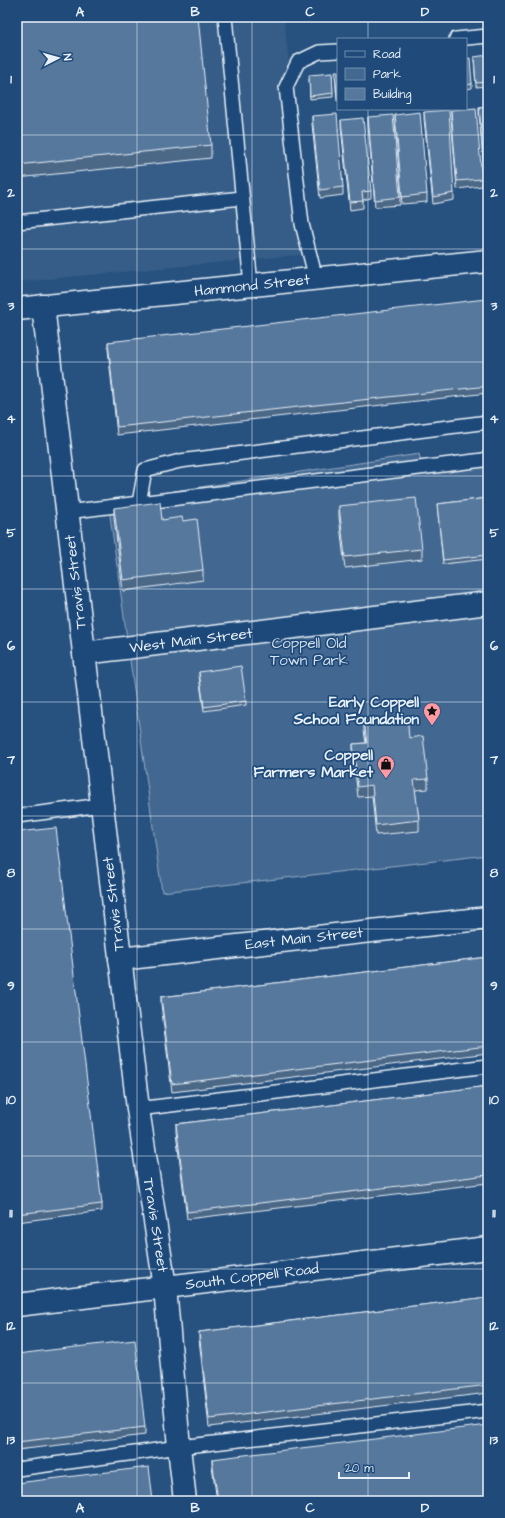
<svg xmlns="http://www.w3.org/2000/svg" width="505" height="1518" font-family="'Architects Daughter',sans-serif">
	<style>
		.built { fill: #355d88 }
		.green { fill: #436891; stroke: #96acc4 }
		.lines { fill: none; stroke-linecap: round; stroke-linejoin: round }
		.lane-casing { stroke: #e8f1f8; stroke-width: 16 }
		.street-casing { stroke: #e8f1f8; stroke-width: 25 }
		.lane { stroke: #1f4a7a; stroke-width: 13 }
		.street { stroke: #1f4a7a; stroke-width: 22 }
		.wall { fill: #4b6787; stroke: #e8f1f8 }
		.building { fill: #57789d; stroke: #e8f1f8 }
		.grid { fill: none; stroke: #e8f1f8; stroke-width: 1; stroke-opacity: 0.55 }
		.labels { text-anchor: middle; stroke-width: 3.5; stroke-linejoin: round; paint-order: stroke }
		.street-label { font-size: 15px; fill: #e8f1f8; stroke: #1f4a7a }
		.park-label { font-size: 15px; fill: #d8e3ee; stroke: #1f4a7a }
		.poi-label { font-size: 15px; font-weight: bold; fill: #e8f1f8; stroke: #1f4a7a; text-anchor: end }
		.neatline { fill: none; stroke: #e8f1f8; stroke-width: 1.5 }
		.grid-label { font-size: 13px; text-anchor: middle; font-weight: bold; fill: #e8f1f8 }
	</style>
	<rect width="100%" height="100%" fill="#27517f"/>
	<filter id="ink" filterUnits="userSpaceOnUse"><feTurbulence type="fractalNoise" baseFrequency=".025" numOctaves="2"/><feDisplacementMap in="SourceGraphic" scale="8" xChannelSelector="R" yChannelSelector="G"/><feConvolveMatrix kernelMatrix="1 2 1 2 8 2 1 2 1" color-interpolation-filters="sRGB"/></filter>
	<g filter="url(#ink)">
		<!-- built -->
		<path class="built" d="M 17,17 L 284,17 L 309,254 L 17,282 Z"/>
		<!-- green -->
		<path class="green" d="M 419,454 L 424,473 L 488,466 L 488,855 L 162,892 L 108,501 Z"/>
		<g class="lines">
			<!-- lane casing -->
			<g class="lane-casing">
				<g id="lane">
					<path d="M 225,17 L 251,285"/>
					<path d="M 456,39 L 488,36"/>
					<path d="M 17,222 L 242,198"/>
					<path d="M 316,279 L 302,224 L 286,87 L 298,62 L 319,52 L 338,51"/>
					<path d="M 139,503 L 145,470 L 180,461 L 488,422"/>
					<path d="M 67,512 L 483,460 L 488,458"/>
					<path d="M 17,816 L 102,805"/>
					<path d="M 138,1109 L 488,1066"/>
					<path d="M 17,1469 L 179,1447 L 488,1411"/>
				</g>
			</g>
			<!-- street casing -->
			<g class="street-casing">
				<g id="street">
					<path d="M 43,306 L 138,1109 L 165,1287 L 179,1447 L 185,1501"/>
					<path d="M 17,309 L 488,261"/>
					<path d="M 84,653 L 488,603"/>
					<path d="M 120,959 L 488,918"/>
					<path d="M 17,1305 L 488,1248"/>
				</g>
			</g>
			<!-- lane -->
			<use href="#lane" class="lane"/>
			<!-- street -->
			<use href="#street" class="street"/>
		</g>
		<!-- wall -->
		<g class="wall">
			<path d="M 17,17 L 211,145 L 211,158 L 17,178 Z"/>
			<path d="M 488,55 L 488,86 L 476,87 L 474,60 Z"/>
			<path d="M 466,59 L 472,84 L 472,88 L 466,89 Z"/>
			<path d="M 338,71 L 338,101 L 337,101 L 335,75 Z"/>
			<path d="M 332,73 L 333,97 L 310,99 L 309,79 Z"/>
			<path d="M 488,106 L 488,196 L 486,196 L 479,114 L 479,107 Z"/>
			<path d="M 451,110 L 482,179 L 482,186 L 457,189 L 451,117 Z"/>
			<path d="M 424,112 L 454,193 L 454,200 L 433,204 L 424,119 Z"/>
			<path d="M 395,115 L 427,194 L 427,202 L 402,204 L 395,122 Z"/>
			<path d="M 312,116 L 343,187 L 343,195 L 320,198 L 312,124 Z"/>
			<path d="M 368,117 L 400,197 L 400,205 L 375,207 L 368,125 Z"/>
			<path d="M 341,120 L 371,191 L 371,198 L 363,200 L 363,208 L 350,210 L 341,128 Z"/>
			<path d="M 488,318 L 488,393 L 117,435 L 108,349 L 108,342 Z"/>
			<path d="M 488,498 L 488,559 L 443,564 L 437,504 Z"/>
			<path d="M 339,506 L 422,549 L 422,559 L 345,568 L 339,517 Z"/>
			<path d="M 114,508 L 162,520 L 183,521 L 203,570 L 203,580 L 123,591 L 114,518 Z"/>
			<path d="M 199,672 L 246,701 L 246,705 L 204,711 L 199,676 Z"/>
			<path d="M 364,721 L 409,738 L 428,779 L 428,789 L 415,790 L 419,820 L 419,831 L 376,835 L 372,796 L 358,797 L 353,755 L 353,744 L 366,743 L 364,731 Z"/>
			<path d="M 17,832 L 102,1204 L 102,1211 L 17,1222 Z"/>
			<path d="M 488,957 L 488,1053 L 172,1092 L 161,1004 L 161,997 Z"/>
			<path d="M 488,1086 L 488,1183 L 187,1219 L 176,1132 L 176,1124 Z"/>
			<path d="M 488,1297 L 488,1393 L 209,1427 L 199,1339 L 199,1332 Z"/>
			<path d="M 17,1354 L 145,1427 L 145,1435 L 17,1450 Z"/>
			<path d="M 212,1459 L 488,1501 L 217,1501 L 212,1466 Z"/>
		</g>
		<!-- building -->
		<g class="building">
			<path d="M 17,17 L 198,17 L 211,145 L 17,165 Z"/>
			<path d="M 488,55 L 488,82 L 476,83 L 474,57 Z"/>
			<path d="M 470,58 L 472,84 L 466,85 L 466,59 Z"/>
			<path d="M 335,71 L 338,71 L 338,97 L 337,97 Z"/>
			<path d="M 332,73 L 333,93 L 310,96 L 309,75 Z"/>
			<path d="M 488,106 L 488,189 L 486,189 L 479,107 Z"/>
			<path d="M 476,108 L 482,179 L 457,181 L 451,110 Z"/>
			<path d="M 449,110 L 454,193 L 433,197 L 424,112 Z"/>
			<path d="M 420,112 L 427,194 L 402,197 L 395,115 Z"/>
			<path d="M 337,114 L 343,187 L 320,190 L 312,116 Z"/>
			<path d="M 393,115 L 400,197 L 375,200 L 368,117 Z"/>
			<path d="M 363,118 L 371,191 L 362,192 L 363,201 L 350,202 L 341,120 Z"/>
			<path d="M 486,299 L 488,318 L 488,386 L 117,427 L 108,342 Z"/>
			<path d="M 416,498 L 422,549 L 345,557 L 339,506 Z"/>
			<path d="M 488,498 L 488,555 L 443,560 L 437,504 Z"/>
			<path d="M 160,502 L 162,520 L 182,517 L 183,521 L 197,519 L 203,570 L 123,580 L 114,508 Z"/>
			<path d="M 241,666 L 246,701 L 204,707 L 199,672 Z"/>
			<path d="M 407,716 L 409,738 L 423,736 L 428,779 L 414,780 L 419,820 L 376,825 L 372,785 L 358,787 L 353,744 L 367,743 L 364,721 Z"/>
			<path d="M 56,828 L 102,1204 L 17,1214 L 17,832 Z"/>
			<path d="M 488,957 L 488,1046 L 172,1084 L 161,997 Z"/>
			<path d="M 488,1086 L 488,1175 L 187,1212 L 176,1124 Z"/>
			<path d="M 488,1297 L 488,1385 L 209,1419 L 199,1332 Z"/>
			<path d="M 135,1340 L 145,1427 L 17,1442 L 17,1354 Z"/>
			<path d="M 488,1425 L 488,1501 L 218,1501 L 212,1459 Z"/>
			<path d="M 149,1467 L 153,1501 L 17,1501 L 17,1483 Z"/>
		</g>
	</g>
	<!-- grid -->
	<path class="grid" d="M 137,17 L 137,1501M 252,17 L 252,1501M 368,17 L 368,39M 368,109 L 368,1501M 17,135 L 488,135M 17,249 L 488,249M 17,362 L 488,362M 17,476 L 488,476M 17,589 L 488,589M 17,702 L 488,702M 17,816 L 488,816M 17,929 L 488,929M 17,1042 L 488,1042M 17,1156 L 488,1156M 17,1269 L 488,1269M 17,1383 L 488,1383"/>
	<!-- icons -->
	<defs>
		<g id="sight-pin" transform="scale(0.9)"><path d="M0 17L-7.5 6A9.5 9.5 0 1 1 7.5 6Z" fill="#ff9aa2" stroke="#1f4a7a"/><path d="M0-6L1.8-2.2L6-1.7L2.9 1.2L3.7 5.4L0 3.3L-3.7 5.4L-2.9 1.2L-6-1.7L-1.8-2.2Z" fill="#111"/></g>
		<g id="shop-pin" transform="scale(0.9)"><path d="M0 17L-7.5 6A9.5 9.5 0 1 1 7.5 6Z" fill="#ff9aa2" stroke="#1f4a7a"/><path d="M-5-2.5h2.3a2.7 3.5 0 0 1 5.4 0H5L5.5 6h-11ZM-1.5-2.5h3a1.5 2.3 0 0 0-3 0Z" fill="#111"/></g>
	</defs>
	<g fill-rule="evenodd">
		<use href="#sight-pin" x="432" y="711"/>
		<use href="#shop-pin" x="386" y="764"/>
	</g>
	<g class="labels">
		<!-- street labels -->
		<g class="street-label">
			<text transform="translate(252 285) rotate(-6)" y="5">Hammond Street</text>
			<text transform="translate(75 582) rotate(-97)" y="5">Travis Street</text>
			<text transform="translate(191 640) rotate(-7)" y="5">West Main Street</text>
			<text transform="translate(113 904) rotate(-97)" y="5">Travis Street</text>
			<text transform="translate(304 938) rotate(-6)" y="5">East Main Street</text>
			<text transform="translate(156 1225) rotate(81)" y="5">Travis Street</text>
			<text transform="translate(252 1276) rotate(-7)" y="5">South Coppell Road</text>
		</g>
		<!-- park labels -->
		<g class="park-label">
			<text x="309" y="648">Coppell Old<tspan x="309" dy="17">Town Park</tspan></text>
		</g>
		<!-- poi labels -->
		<g class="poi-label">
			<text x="419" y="707">Early Coppell<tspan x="419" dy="17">School Foundation</tspan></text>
			<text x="373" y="760">Coppell<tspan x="373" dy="17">Farmers Market</tspan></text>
		</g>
	</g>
	<!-- margin -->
	<rect width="505" height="1518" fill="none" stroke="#1f4a7a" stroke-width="44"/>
	<!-- legend -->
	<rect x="337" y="38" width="130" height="72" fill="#1f4a7a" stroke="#6f8dac"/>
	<rect x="345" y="51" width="20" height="6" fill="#1f4a7a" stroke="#6f8dac"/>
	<text x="373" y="58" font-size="12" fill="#e8f1f8">Road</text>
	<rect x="345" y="68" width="20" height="12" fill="#436891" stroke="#6f8dac"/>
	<text x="373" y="78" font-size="12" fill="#e8f1f8">Park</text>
	<rect x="345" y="88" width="20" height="12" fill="#57789d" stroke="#6f8dac"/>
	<text x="373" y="98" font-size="12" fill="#e8f1f8">Building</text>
	<!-- north arrow -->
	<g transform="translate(58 58) rotate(84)" stroke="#1f4a7a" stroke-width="3" paint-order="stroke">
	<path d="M0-3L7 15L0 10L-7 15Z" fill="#e8f1f8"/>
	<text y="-6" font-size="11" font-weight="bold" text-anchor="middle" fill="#e8f1f8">N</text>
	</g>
	<!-- scale -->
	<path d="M339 1472v6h70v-6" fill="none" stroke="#e8f1f8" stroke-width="2"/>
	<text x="345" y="1472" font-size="12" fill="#e8f1f8" stroke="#1f4a7a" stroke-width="3" paint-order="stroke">20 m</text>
	<rect x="22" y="22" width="461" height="1474" class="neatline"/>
	<g class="grid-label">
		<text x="80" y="16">A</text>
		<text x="195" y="16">B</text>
		<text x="310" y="16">C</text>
		<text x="425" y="16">D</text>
		<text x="11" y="83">1</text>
		<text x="494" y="83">1</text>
		<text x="11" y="197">2</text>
		<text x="494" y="197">2</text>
		<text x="11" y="310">3</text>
		<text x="494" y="310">3</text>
		<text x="11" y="423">4</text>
		<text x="494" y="423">4</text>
		<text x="11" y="537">5</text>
		<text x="494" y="537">5</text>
		<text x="11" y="650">6</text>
		<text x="494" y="650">6</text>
		<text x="11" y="764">7</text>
		<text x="494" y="764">7</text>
		<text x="11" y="877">8</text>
		<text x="494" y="877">8</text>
		<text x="11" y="990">9</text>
		<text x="494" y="990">9</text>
		<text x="11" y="1104">10</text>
		<text x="494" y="1104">10</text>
		<text x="11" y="1217">11</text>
		<text x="494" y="1217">11</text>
		<text x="11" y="1330">12</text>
		<text x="494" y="1330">12</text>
		<text x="11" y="1444">13</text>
		<text x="494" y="1444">13</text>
		<text x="80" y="1512">A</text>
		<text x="195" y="1512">B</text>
		<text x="310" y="1512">C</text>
		<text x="425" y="1512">D</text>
	</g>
</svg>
